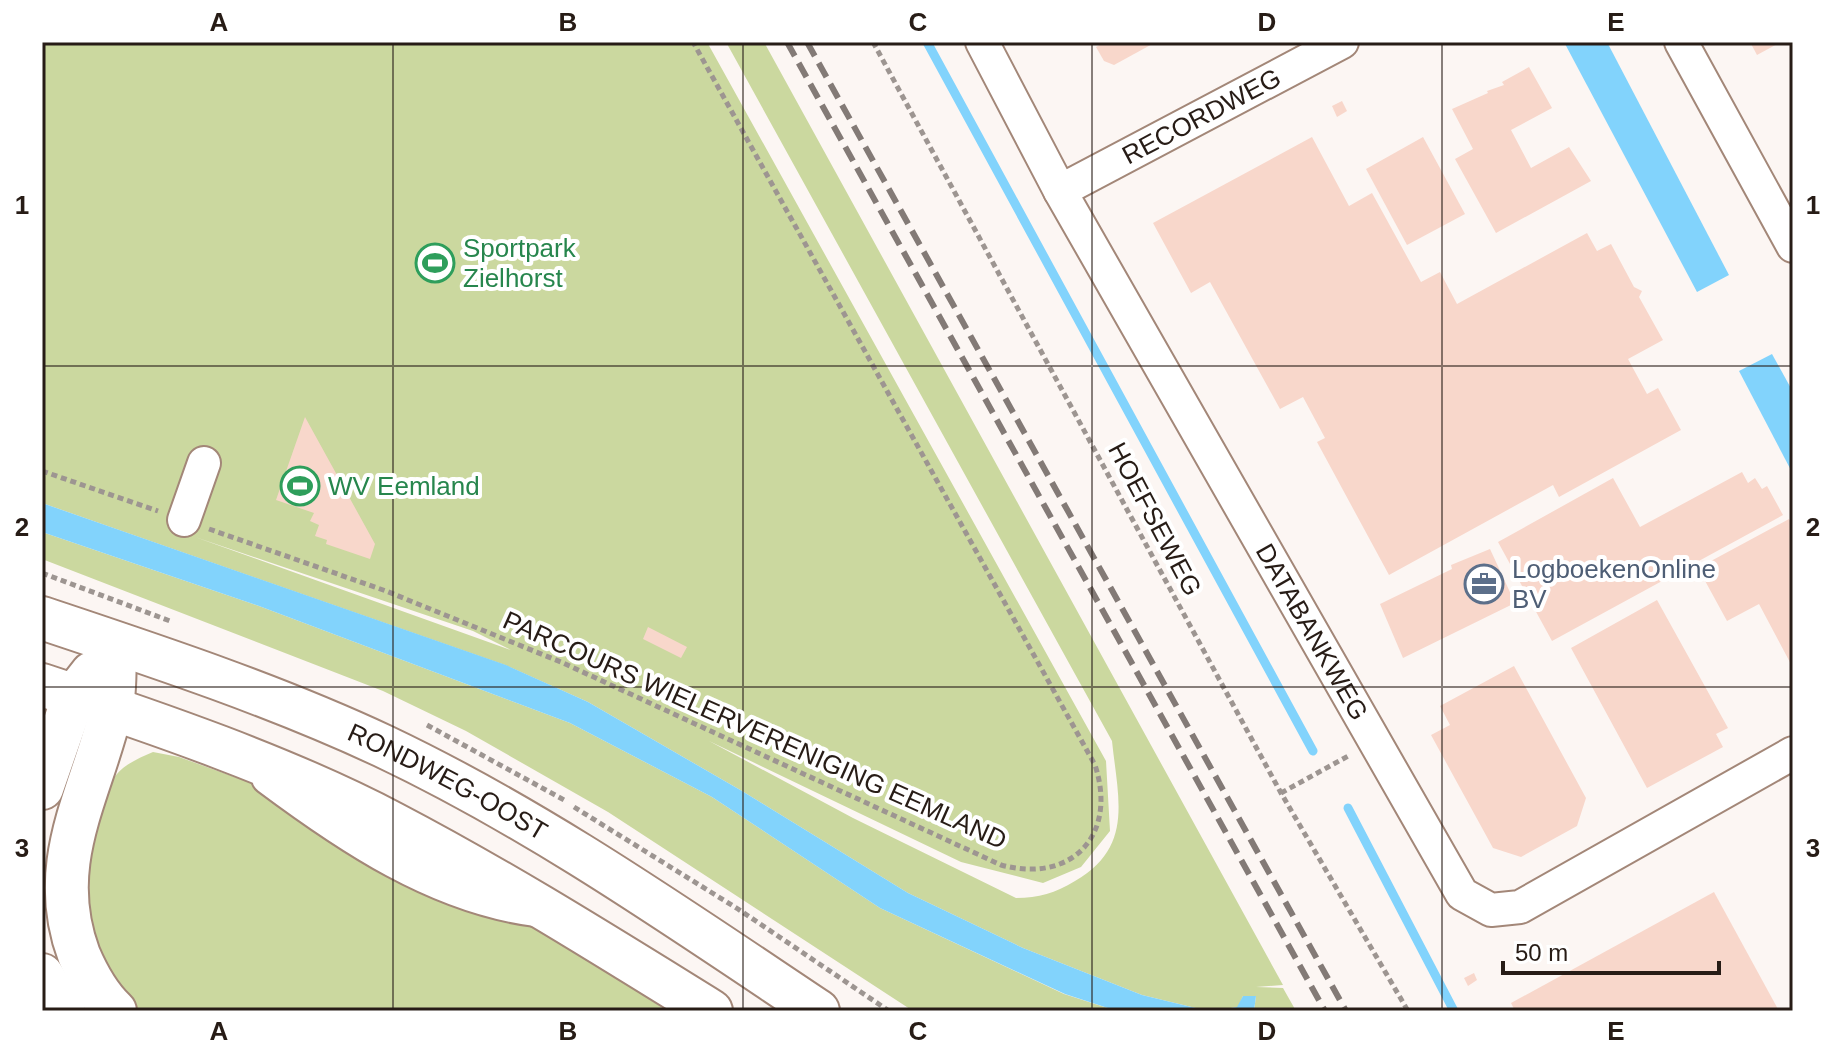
<svg xmlns="http://www.w3.org/2000/svg" width="1835" height="1053" font-family="Helvetica,sans-serif">
	<style>
		.green { fill: #cbd89f; fill-rule: evenodd }
		.water { fill: #82d3fc }
		.lines { fill: none; stroke-linecap: round; stroke-linejoin: round }
		.stream { stroke: #82d3fc; stroke-width: 9 }
		.building { fill: #f8d7cb }
		.minor-casing { stroke: #a38778; stroke-width: 36 }
		.major-casing { stroke: #a38778; stroke-width: 46 }
		.path { stroke: #9d9591; stroke-width: 5; stroke-dasharray: 6 4; stroke-linecap: butt }
		.minor { stroke: #fff; stroke-width: 32 }
		.major { stroke: #fff; stroke-width: 42 }
		.rail { stroke: #837a76; stroke-width: 6; stroke-dasharray: 16 8; stroke-linecap: butt }
		.grid { fill: none; stroke: #271c16; stroke-width: 2; stroke-opacity: 0.55 }
		.labels { text-anchor: middle; stroke-width: 8; stroke-linejoin: round; paint-order: stroke }
		.street-label { font-size: 26px; fill: #271c16; stroke: #fff }
		.leisure-label { font-size: 26px; fill: #27864d; stroke: #fff; text-anchor: start }
		.service-label { font-size: 26px; fill: #4e5e75; stroke: #fff; text-anchor: start }
		.neatline { fill: none; stroke: #271c16; stroke-width: 3 }
		.grid-label { font-size: 26px; text-anchor: middle; font-weight: bold; fill: #271c16 }
	</style>
	<rect width="100%" height="100%" fill="#fcf6f3"/>
	<!-- green -->
	<g class="green">
		<path d="M 42,42 L 707,42 L 1106,761 L 1110,831 L 1081,867 L 1043,883 L 961,862 L 709,741 L 853,818 L 1016,898 C 1039,898 1055,893 1075,881 C 1134,847 1118,799 1112,741 L 726,42 L 764,42 L 1283,985 L 1256,987 L 1283,988 L 1296,1011 L 1254,1011 L 1256,996 L 1243,996 L 1238,1007 L 1208,1011 L 1142,995 L 1023,948 L 908,893 L 742,791 L 588,702 L 505,665 L 42,503 ZM 195,537 L 473,631 L 511,650 Z"/>
		<path d="M 42,532 L 259,606 L 570,723 L 712,797 L 880,908 L 1064,994 L 1117,1011 L 913,1011 L 608,812 L 466,731 L 383,691 L 42,559 Z"/>
		<path d="M 153,752 L 179,757 L 315,806 L 552,935 L 667,1011 L 140,1011 C 123,997 111,983 101,963 C 81,920 87,813 116,775 C 125,764 139,758 153,752 Z"/>
	</g>
	<!-- water -->
	<g class="water">
		<path d="M 1564,42 L 1607,42 L 1729,275 L 1697,292 Z"/>
		<path d="M 1772,354 L 1793,392 L 1793,474 L 1739,371 Z"/>
		<path d="M 42,503 L 506,665 L 588,702 L 742,791 L 908,893 L 1023,948 L 1142,995 L 1208,1011 L 1117,1011 L 1065,994 L 880,908 L 712,797 L 570,723 L 259,606 L 42,532 Z"/>
		<path d="M 1243,996 L 1256,996 L 1254,1011 L 1218,1011 L 1237,1007 Z"/>
	</g>
	<g class="lines">
		<!-- stream -->
		<g class="stream">
			<path d="M 927,42 L 1313,751"/>
			<path d="M 1348,808 L 1454,1011"/>
		</g>
	</g>
	<!-- building -->
	<g class="building">
		<path d="M 1105,42 L 1156,42 L 1114,65 L 1104,61 L 1096,47 Z"/>
		<path d="M 1750,42 L 1781,42 L 1757,55 Z"/>
		<path d="M 1529,67 L 1552,108 L 1511,130 L 1531,168 L 1569,147 L 1591,181 L 1496,233 L 1455,159 L 1473,149 L 1452,109 L 1488,93 L 1487,91 L 1504,85 L 1502,82 Z"/>
		<path d="M 1342,101 L 1347,111 L 1337,117 L 1332,106 Z"/>
		<path d="M 1312,137 L 1349,206 L 1372,193 L 1421,282 L 1440,272 L 1457,304 L 1587,233 L 1597,251 L 1611,244 L 1634,287 L 1642,291 L 1639,297 L 1663,340 L 1628,359 L 1647,394 L 1658,388 L 1681,430 L 1559,497 L 1553,485 L 1389,575 L 1317,442 L 1325,438 L 1303,397 L 1280,409 L 1210,282 L 1191,293 L 1153,223 Z"/>
		<path d="M 1423,137 L 1465,214 L 1407,245 L 1366,169 Z"/>
		<path d="M 305,417 L 375,544 L 370,559 L 326,544 L 327,540 L 315,536 L 319,525 L 310,521 L 314,513 L 276,500 Z"/>
		<path d="M 1742,472 L 1748,483 L 1755,478 L 1762,489 L 1767,486 L 1783,515 L 1552,641 L 1498,542 L 1613,478 L 1640,527 Z"/>
		<path d="M 1789,519 L 1793,526 L 1793,668 L 1759,604 L 1727,621 L 1698,568 Z"/>
		<path d="M 1490,549 L 1515,603 L 1403,658 L 1380,604 L 1452,569 L 1451,565 Z"/>
		<path d="M 1657,600 L 1728,728 L 1716,734 L 1723,747 L 1647,788 L 1571,648 Z"/>
		<path d="M 648,627 L 687,647 L 681,658 L 643,639 Z"/>
		<path d="M 1514,666 L 1586,798 L 1577,826 L 1521,857 L 1493,848 L 1431,735 L 1450,725 L 1440,706 Z"/>
		<path d="M 1714,892 L 1779,1011 L 1515,1011 L 1511,1003 Z"/>
		<path d="M 1474,973 L 1477,980 L 1468,986 L 1464,978 Z"/>
	</g>
	<g class="lines">
		<!-- minor casing -->
		<g class="minor-casing">
			<g id="minor">
				<path id="s1" d="M 982,42 L 1060,191 L 1462,894 L 1491,910 L 1520,907 L 1793,753"/>
				<path d="M 1681,42 L 1793,246"/>
				<path id="s2" d="M 1060,191 L 1342,42"/>
				<path d="M 184,520 L 204,463"/>
				<path d="M 268,778 C 347,837 436,897 535,910"/>
			</g>
		</g>
		<!-- major casing -->
		<g class="major-casing">
			<g id="major">
				<path id="s3" d="M 42,618 C 156,656 274,695 383,746 C 537,819 677,917 818,1011"/>
				<path d="M 115,644 C 114,665 116,690 111,711 C 90,797 45,864 79,955 C 88,976 99,996 115,1011"/>
				<path d="M 42,685 C 154,722 288,768 392,823 C 501,880 606,946 711,1011"/>
				<path d="M 42,788 L 74,696 L 92,673"/>
				<path d="M 42,975 L 64,1011"/>
			</g>
		</g>
		<!-- path -->
		<g class="path">
			<path d="M 873,42 L 1281,793 L 1408,1011"/>
			<path d="M 42,471 L 158,511"/>
			<path d="M 209,529 L 386,591 L 561,662 L 1001,865 C 1072,884 1118,835 1095,765 L 693,42"/>
			<path d="M 42,573 L 170,621"/>
			<path d="M 427,725 L 566,801"/>
			<path d="M 1281,793 L 1350,755"/>
			<path d="M 574,807 L 738,909 L 889,1011"/>
		</g>
		<!-- minor -->
		<use href="#minor" class="minor"/>
		<!-- major -->
		<use href="#major" class="major"/>
		<!-- rail -->
		<g class="rail">
			<path d="M 787,42 L 1325,1011"/>
			<path d="M 807,42 L 1346,1011"/>
		</g>
	</g>
	<!-- grid -->
	<path class="grid" d="M 393,42 L 393,1011M 743,42 L 743,1011M 1092,42 L 1092,1011M 1442,42 L 1442,1011M 42,366 L 1793,366M 42,687 L 1793,687"/>
	<!-- icons -->
	<defs>
		<g id="stadium-ring" transform="scale(2)"><circle r="9.5" fill="#fff" stroke="#2e9e5b" stroke-width="1.5"/><path d="M0-5a6.5 5 0 1 0 0 10a6.5 5 0 1 0 0-10ZM-3.5-1.8h7v3.6h-7Z" fill="#2e9e5b"/></g>
		<g id="office-ring" transform="scale(2)"><circle r="9.5" fill="#fff" stroke="#5c6f8a" stroke-width="1.5"/><path d="M-6-3h4V-5.5h4V-3h4V5H-6ZM-1-4.5V-3h2v-1.5ZM-6 0V1H6V0Z" fill="#5c6f8a"/></g>
	</defs>
	<g fill-rule="evenodd">
		<use href="#stadium-ring" x="435" y="263"/>
		<use href="#stadium-ring" x="300" y="486"/>
		<use href="#office-ring" x="1484" y="584"/>
	</g>
	<g class="labels">
		<!-- street labels -->
		<g class="street-label">
			<text dy="9" stroke="none"><textPath href="#s2" startOffset="160">RECORDWEG</textPath></text>
			<text transform="translate(1155 519) rotate(62)" y="9">HOEFSEWEG</text>
			<text dy="9" stroke="none"><textPath href="#s1" startOffset="676">DATABANKWEG</textPath></text>
			<text transform="translate(755 730) rotate(24)" y="9">PARCOURS WIELERVERENIGING EEMLAND</text>
			<text dy="9" stroke="none"><textPath href="#s3" startOffset="438">RONDWEG-OOST</textPath></text>
		</g>
		<!-- leisure labels -->
		<g class="leisure-label">
			<text x="463" y="257">Sportpark<tspan x="463" dy="30">Zielhorst</tspan></text>
			<text x="328" y="495">WV Eemland</text>
		</g>
		<!-- service labels -->
		<g class="service-label">
			<text x="1512" y="578">LogboekenOnline<tspan x="1512" dy="30">BV</tspan></text>
		</g>
	</g>
	<!-- border -->
	<rect width="1835" height="1053" fill="none" stroke="#ffffff" stroke-width="88"/>
	<!-- scale -->
	<path d="M1503 961v12h216v-12" fill="none" stroke="#271c16" stroke-width="4"/>
	<text x="1515" y="961" font-size="24" fill="#271c16" stroke="#ffffff" stroke-width="6" paint-order="stroke">50 m</text>
	<rect x="44" y="44" width="1747" height="965" class="neatline"/>
	<g class="grid-label">
		<text x="219" y="31">A</text>
		<text x="568" y="31">B</text>
		<text x="918" y="31">C</text>
		<text x="1267" y="31">D</text>
		<text x="1616" y="31">E</text>
		<text x="22" y="214">1</text>
		<text x="1813" y="214">1</text>
		<text x="22" y="536">2</text>
		<text x="1813" y="536">2</text>
		<text x="22" y="857">3</text>
		<text x="1813" y="857">3</text>
		<text x="219" y="1040">A</text>
		<text x="568" y="1040">B</text>
		<text x="918" y="1040">C</text>
		<text x="1267" y="1040">D</text>
		<text x="1616" y="1040">E</text>
	</g>
</svg>
